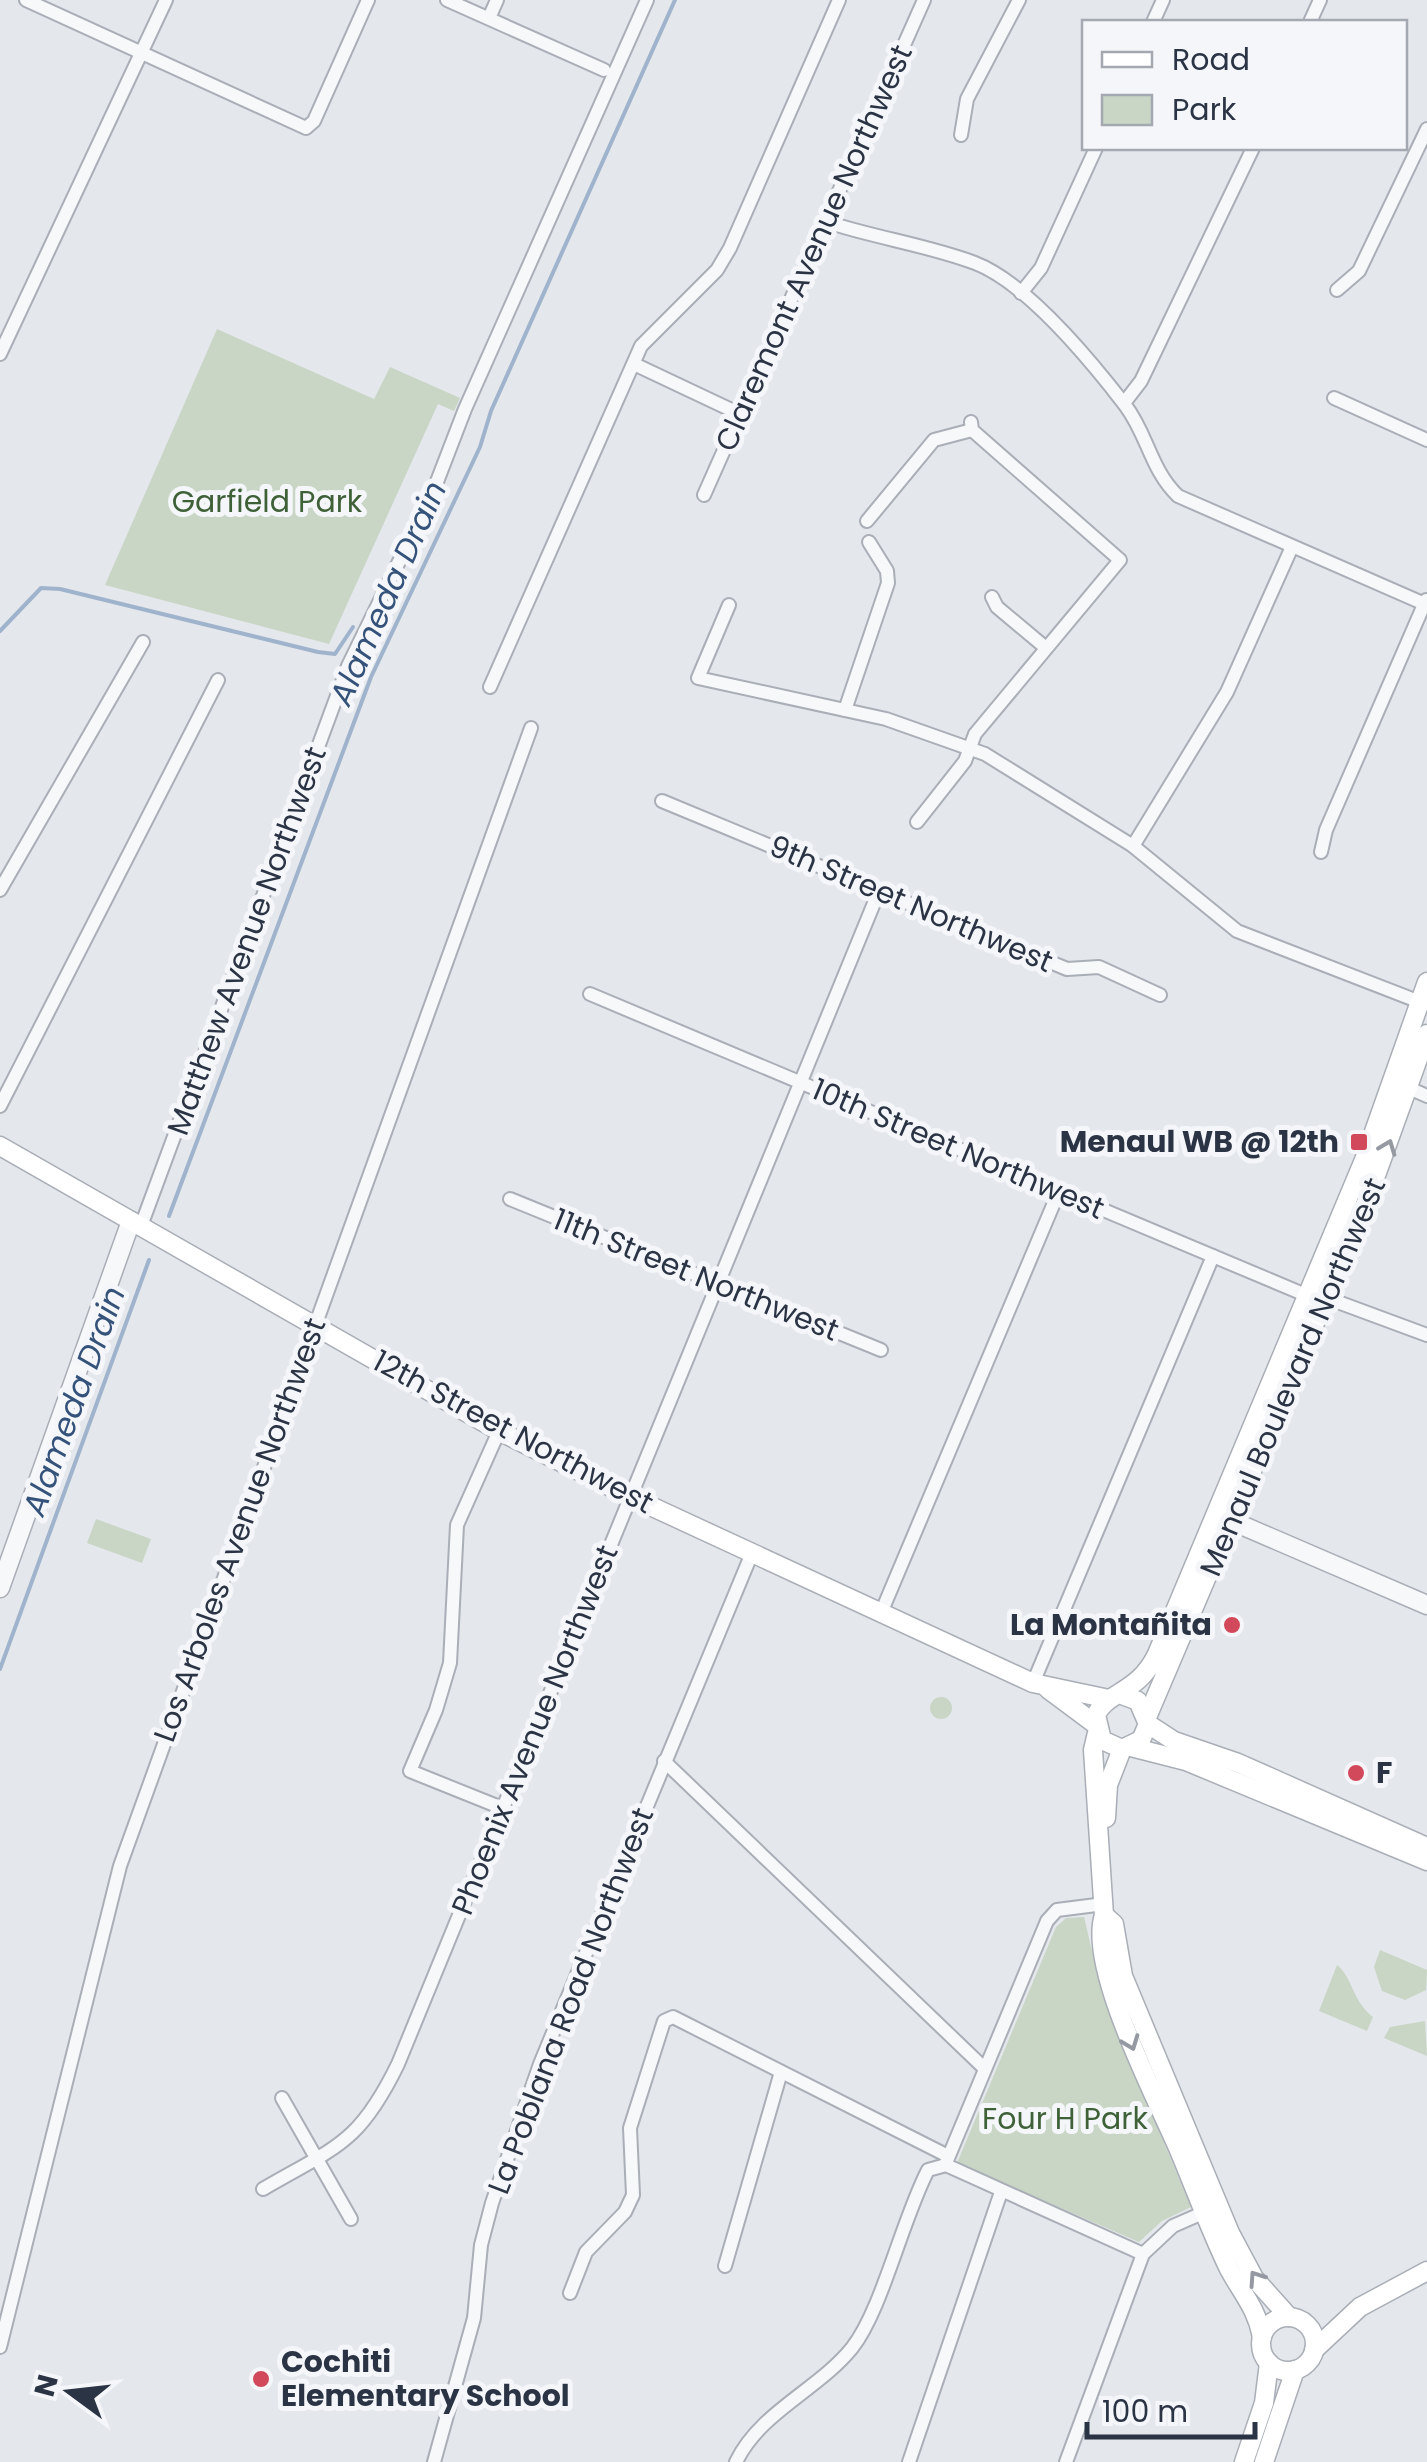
<svg xmlns="http://www.w3.org/2000/svg" width="1427" height="2462" font-family="Poppins,sans-serif">
	<style>
		.green { fill: #c9d6c5 }
		.lines { fill: none; stroke-linecap: round; stroke-linejoin: round }
		.stream { stroke: #9fb4cc; stroke-width: 4 }
		.minor-casing { stroke: #a9aeb7; stroke-width: 16 }
		.tertiary-casing { stroke: #a9aeb7; stroke-width: 21 }
		.secondary-casing { stroke: #a9aeb7; stroke-width: 21 }
		.minor { stroke: #f7f8fa; stroke-width: 12 }
		.tertiary { stroke: #f7f8fa; stroke-width: 18 }
		.secondary { stroke: #fff; stroke-width: 18 }
		.oneway { stroke: #959aa2 }
		.poi-dot { fill: #d1495b; stroke: #f4f6f9; stroke-width: 4 }
		.labels { text-anchor: middle; stroke-width: 10; stroke-linejoin: round; paint-order: stroke }
		.street-label { font-size: 30px; fill: #2b3445; stroke: #f4f6f9 }
		.park-label { font-size: 30px; fill: #3f6138; stroke: #f4f6f9 }
		.poi-label { font-size: 30px; font-weight: bold; fill: #2b3445; stroke: #f4f6f9; text-anchor: end }
		.water-label { font-size: 32px; font-style: italic; fill: #34527a; stroke: #f4f6f9 }
	</style>
	<rect width="100%" height="100%" fill="#e4e7ec"/>
	<!-- green -->
	<g class="green">
		<path d="M 217,329 L 374,399 L 390,367 L 460,398 L 454,411 L 438,404 L 329,644 L 105,585 Z"/>
		<path d="M 96,1519 L 151,1539 L 142,1563 L 87,1543 Z"/>
		<circle cx="941" cy="1708" r="11"/>
		<path d="M 1084,1917 L 1103,1997 L 1191,2207 L 1162,2221 L 1139,2242 L 957,2163 L 1056,1927 L 1066,1918 Z"/>
		<path d="M 1380,1950 L 1427,1970 L 1426,1990 L 1405,2000 L 1382,1991 L 1374,1967 Z"/>
		<path d="M 1337,1965 C 1352,1976 1352,2001 1373,2017 L 1367,2031 L 1319,2011 Z"/>
		<path d="M 1425,2021 L 1427,2056 L 1384,2038 L 1390,2027 Z"/>
	</g>
	<g class="lines">
		<!-- stream -->
		<g class="stream">
			<path d="M 0,631 L 41,588 L 60,589 L 318,652 L 335,654 L 353,627"/>
			<path d="M 169,1216 L 371,677 L 480,447 L 491,411 L 675,0"/>
			<path d="M 0,1669 L 149,1260"/>
		</g>
		<!-- minor casing -->
		<g class="minor-casing">
			<g id="minor">
				<path d="M 26,0 L 306,128 L 314,121 L 368,0"/>
				<path d="M 447,0 L 604,70"/>
				<path d="M 489,18 L 497,0"/>
				<path d="M 1153,22 L 1163,0"/>
				<path d="M 1310,22 L 1320,0"/>
				<path d="M 961,135 L 967,99 L 1019,0"/>
				<path d="M 827,222 C 876,238 927,245 975,263 C 1027,283 1091,361 1125,405 C 1148,435 1150,469 1178,496 L 1427,605"/>
				<path d="M 1337,290 L 1359,271 L 1427,129"/>
				<path d="M 1021,293 L 1041,268 L 1096,148"/>
				<path d="M 0,354 L 166,0"/>
				<path d="M 634,364 L 742,415"/>
				<path d="M 1334,398 L 1427,440"/>
				<path d="M 1124,403 L 1141,381 L 1253,148"/>
				<path d="M 704,495 L 924,0"/>
				<path d="M 867,521 L 934,440 L 972,430"/>
				<path d="M 992,597 L 997,607 L 1046,648"/>
				<path d="M 729,605 L 698,678 L 886,719 L 985,754 L 1133,846 L 1237,931 L 1425,1004"/>
				<path d="M 490,687 L 641,346 L 717,270 L 730,248 L 839,0"/>
				<path d="M 845,710 L 888,583 L 887,571 L 869,542"/>
				<path d="M 662,801 L 1067,969 L 1099,967 L 1160,995"/>
				<path d="M 917,822 L 965,761 L 975,734 L 1120,560 L 972,430 L 971,422"/>
				<path d="M 1133,846 L 1227,692 L 1291,549"/>
				<path d="M 1321,852 L 1326,830 L 1426,600"/>
				<path d="M 0,890 L 143,642"/>
				<path d="M 590,994 L 1308,1296 L 1327,1298 L 1427,1335"/>
				<path d="M 1402,1085 L 1427,1096"/>
				<path d="M 0,1106 L 218,680"/>
				<path d="M 510,1199 L 881,1350"/>
				<path d="M 141,1226 L 348,666 L 433,492 L 465,409 L 647,0"/>
				<path d="M 499,1431 L 457,1525 L 450,1663 L 436,1710 L 410,1771 L 502,1808"/>
				<path d="M 881,1613 L 1059,1191"/>
				<path d="M 1033,1683 L 1213,1256"/>
				<path d="M 664,1761 L 983,2067"/>
				<path d="M 282,2098 L 351,2219"/>
				<path d="M 946,2163 L 1047,1921 L 1057,1910 L 1104,1904"/>
				<path d="M 946,2165 L 1143,2254"/>
				<path d="M 263,2189 C 337,2146 359,2144 398,2064 L 879,891"/>
				<path d="M 725,2266 L 781,2072"/>
				<path d="M 570,2293 L 586,2252 L 625,2212 L 633,2195 L 630,2128 L 664,2021 L 673,2017 L 946,2155"/>
				<path d="M 0,2347 L 120,1866 L 531,728"/>
				<path d="M 434,2462 L 474,2318 L 481,2245 L 492,2203 L 540,2064 L 752,1553"/>
				<path d="M 736,2462 C 760,2412 818,2390 852,2348 C 882,2310 902,2220 928,2170 L 946,2165"/>
				<path d="M 909,2462 L 1001,2192"/>
				<path d="M 1066,2462 L 1143,2254 L 1173,2226 L 1205,2212"/>
			</g>
		</g>
		<!-- tertiary casing -->
		<g class="tertiary-casing">
			<g id="tertiary">
				<path d="M 1218,1515 L 1427,1605"/>
				<path d="M 0,1588 L 131,1221"/>
			</g>
		</g>
		<!-- secondary casing -->
		<g class="secondary-casing">
			<g id="secondary">
				<path d="M 0,1146 L 499,1431 L 631,1497 L 1033,1683 L 1109,1699"/>
				<path d="M 1048,1689 L 1095,1724"/>
				<path d="M 1122,1695 L 1138,1701 L 1148,1724 L 1141,1740 L 1122,1749 L 1102,1740 L 1096,1715 C 1107,1691 1138,1694 1157,1654 L 1364,1160 L 1427,982"/>
				<path d="M 1148,1715 L 1366,1203 L 1427,1034"/>
				<path d="M 1148,1724 L 1174,1741 L 1238,1763 L 1427,1847"/>
				<path d="M 1097,1733 L 1093,1750 L 1104,1915 C 1087,1966 1156,2097 1178,2148 C 1195,2188 1210,2230 1229,2269 C 1242,2293 1257,2309 1262,2337"/>
				<path d="M 1131,1747 L 1186,1761 L 1427,1861"/>
				<path d="M 1106,1818 L 1108,1785 L 1122,1749"/>
				<path d="M 1104,1915 L 1114,1924 L 1123,1976 L 1230,2233 L 1254,2278 L 1289,2317"/>
				<circle cx="1288" cy="2344" r="27"/>
				<path d="M 1314,2350 L 1360,2307 L 1427,2271"/>
				<path d="M 1244,2462 L 1264,2403 L 1269,2363"/>
				<path d="M 1264,2462 L 1295,2370"/>
			</g>
		</g>
		<!-- minor -->
		<use href="#minor" class="minor"/>
		<!-- tertiary -->
		<use href="#tertiary" class="tertiary"/>
		<!-- secondary -->
		<use href="#secondary" class="secondary"/>
	</g>
	<!-- one-way arrows -->
	<defs><path id="oneway-chevron" d="M-2-3.5L2.5 0L-2 3.5" fill="none" stroke-width="1.6" stroke-linecap="round" stroke-linejoin="round" transform="scale(2.5)"/></defs>
	<g class="oneway">
		<use href="#oneway-chevron" transform="translate(1388 1147) rotate(-69)"/>
		<use href="#oneway-chevron" transform="translate(1131 2043) rotate(69)"/>
		<use href="#oneway-chevron" transform="translate(1256 2278) rotate(-124)"/>
	</g>
	<!-- markers -->
	<g class="poi-dot">
		<rect x="1349" y="1132" width="20" height="20" rx="5"/>
		<circle cx="1232" cy="1625" r="10"/>
		<circle cx="1356" cy="1773" r="10"/>
		<circle cx="261" cy="2379" r="10"/>
	</g>
	<g class="labels">
		<!-- street labels -->
		<g class="street-label">
			<text transform="translate(814 248) rotate(-66)" y="10">Claremont Avenue Northwest</text>
			<text transform="translate(911 904) rotate(23)" y="10">9th Street Northwest</text>
			<text transform="translate(247 941) rotate(-70)" y="10">Matthew Avenue Northwest</text>
			<text transform="translate(958 1149) rotate(23)" y="10">10th Street Northwest</text>
			<text transform="translate(696 1275) rotate(22)" y="10">11th Street Northwest</text>
			<text transform="translate(1293 1377) rotate(-67)" y="10">Menaul Boulevard Northwest</text>
			<text transform="translate(513 1432) rotate(28)" y="10">12th Street Northwest</text>
			<text transform="translate(240 1530) rotate(-70)" y="10">Los Arboles Avenue Northwest</text>
			<text transform="translate(535 1730) rotate(-68)" y="10">Phoenix Avenue Northwest</text>
			<text transform="translate(571 2001) rotate(-69)" y="10">La Poblana Road Northwest</text>
		</g>
		<!-- park labels -->
		<g class="park-label">
			<text x="267" y="512">Garfield Park</text>
			<text x="1065" y="2129">Four H Park</text>
		</g>
		<!-- poi labels -->
		<g class="poi-label">
			<text x="1339" y="1152">Menaul WB @ 12th</text>
			<text x="1212" y="1635">La Montañita</text>
			<text x="1376" y="1783" text-anchor="start">F</text>
			<text x="281" y="2372" text-anchor="start">Cochiti<tspan x="281" dy="34">Elementary School</tspan></text>
		</g>
		<!-- water labels -->
		<g class="water-label">
			<text transform="translate(388 593) rotate(-66)" y="11">Alameda Drain</text>
			<text transform="translate(74 1401) rotate(-70)" y="11">Alameda Drain</text>
		</g>
	</g>
	<!-- legend -->
	<rect x="1082" y="20" width="325" height="130" fill="#f4f6f9" stroke="#a4a8b1" stroke-width="2.5"/>
	<rect x="1102" y="52" width="50" height="15" fill="#ffffff" stroke="#a4a8b1" stroke-width="2.5"/>
	<text x="1172" y="70" font-size="30" fill="#2b3445">Road</text>
	<rect x="1102" y="95" width="50" height="30" fill="#c9d6c5" stroke="#a4a8b1" stroke-width="2.5"/>
	<text x="1172" y="120" font-size="30" fill="#2b3445">Park</text>
	<!-- north arrow -->
	<g transform="translate(70 2392) rotate(285)" stroke="#f4f6f9" stroke-width="8" paint-order="stroke">
	<path d="M0-8L18 38L0 25L-18 38Z" fill="#2b3445"/>
	<text y="-15" font-size="28" font-weight="bold" text-anchor="middle" fill="#2b3445">N</text>
	</g>
	<!-- scale -->
	<path d="M1087 2422v15h168v-15" fill="none" stroke="#2b3445" stroke-width="5"/>
	<text x="1102" y="2422" font-size="30" fill="#2b3445" stroke="#f4f6f9" stroke-width="8" paint-order="stroke">100 m</text>
</svg>
